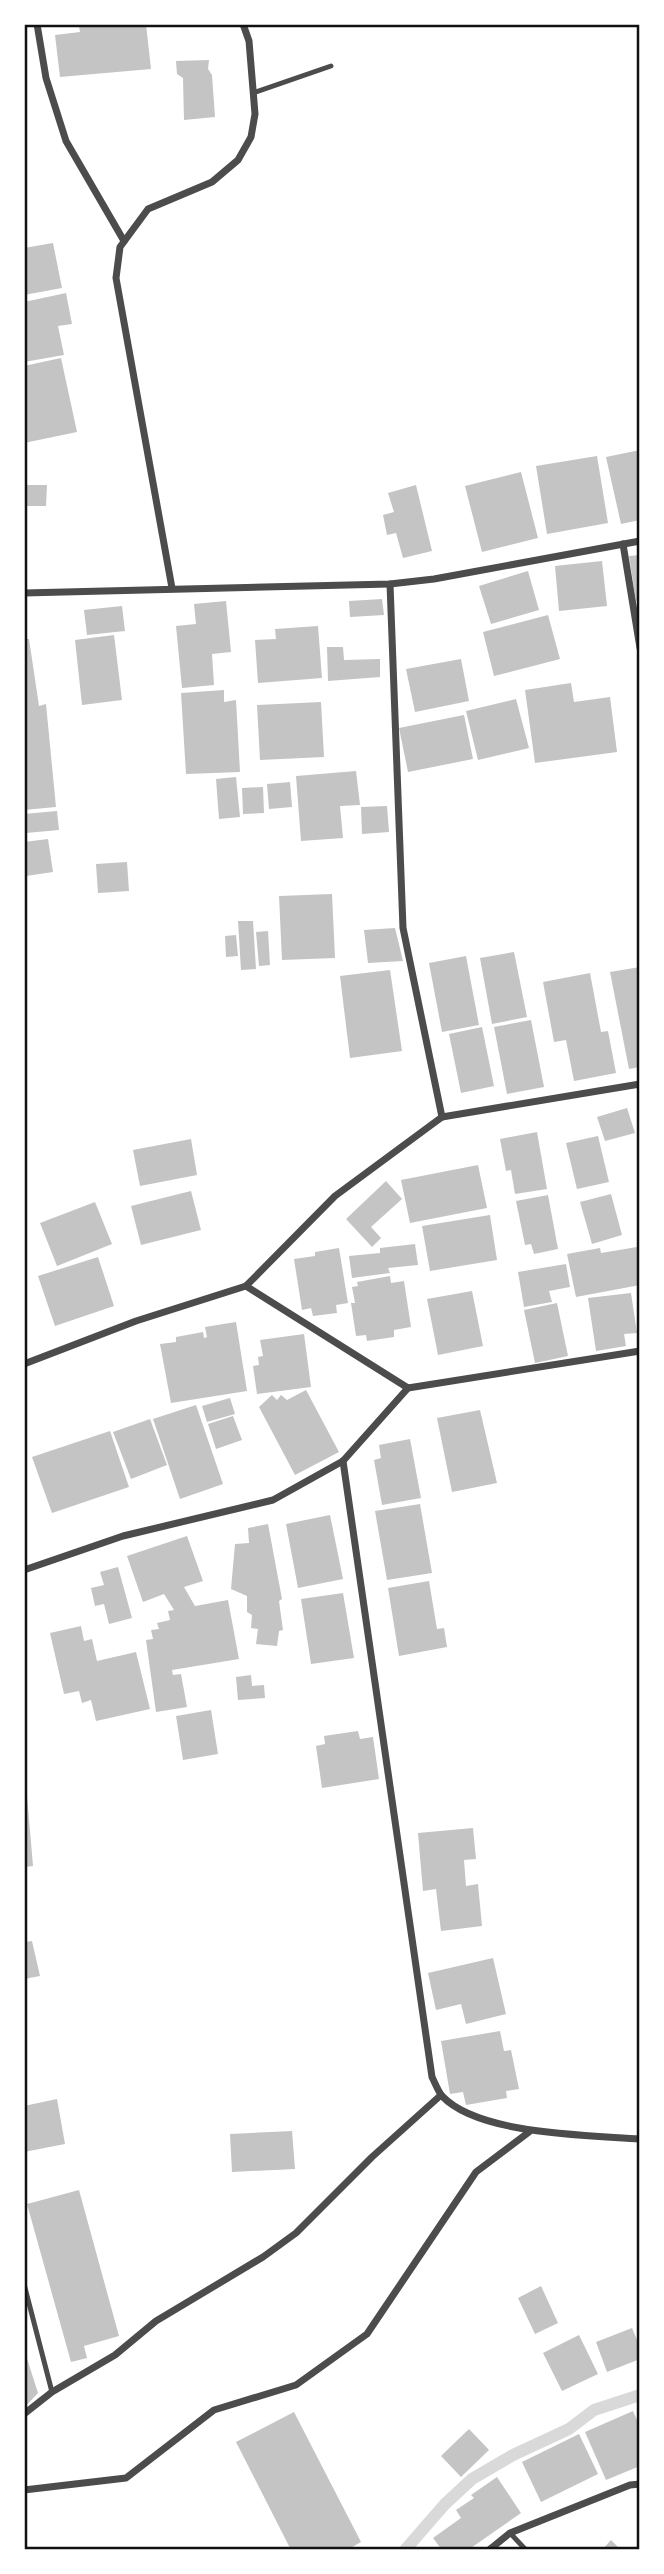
<svg xmlns="http://www.w3.org/2000/svg" width="664" height="2574" font-family="'PT Sans',sans-serif">
	<style>
		.lines { fill: none; stroke-linecap: round; stroke-linejoin: round }
		.stream { stroke: #d9d9d9; stroke-width: 12 }
		.building { fill: #c4c4c4 }
		.service { stroke: #4c4c4c; stroke-width: 5 }
		.minor { stroke: #4c4c4c; stroke-width: 7 }
		.neatline { fill: none; stroke: #111; stroke-width: 2.5 }
	</style>
	<rect width="100%" height="100%" fill="#fff"/>
	<g class="lines">
		<!-- stream -->
		<path class="stream" d="M 405,2550 L 445,2504 L 472,2479 L 513,2455 L 569,2429 L 594,2410 L 640,2395"/>
	</g>
	<!-- building -->
	<g class="building">
		<path d="M 92,24 L 146,24 L 151,69 L 60,77 L 55,35 L 80,32 L 79,26 Z"/>
		<path d="M 209,60 L 208,69 L 212,75 L 215,117 L 184,120 L 183,78 L 177,74 L 176,61 Z"/>
		<path d="M 53,243 L 62,288 L 24,295 L 24,248 Z"/>
		<path d="M 66,293 L 72,324 L 58,326 L 64,355 L 24,362 L 24,302 Z"/>
		<path d="M 61,358 L 77,432 L 24,443 L 24,366 Z"/>
		<path d="M 640,450 L 640,520 L 621,524 L 606,457 Z"/>
		<path d="M 597,456 L 608,523 L 547,534 L 536,466 Z"/>
		<path d="M 521,472 L 538,538 L 482,552 L 465,486 Z"/>
		<path d="M 25,485 L 47,485 L 46,506 L 25,506 Z"/>
		<path d="M 416,485 L 432,551 L 403,558 L 396,533 L 387,535 L 383,515 L 394,512 L 388,493 Z"/>
		<path d="M 640,555 L 640,601 L 636,601 L 629,556 Z"/>
		<path d="M 602,561 L 607,606 L 559,611 L 555,566 Z"/>
		<path d="M 528,571 L 539,610 L 491,624 L 479,586 Z"/>
		<path d="M 382,599 L 384,615 L 350,617 L 349,601 Z"/>
		<path d="M 226,601 L 231,652 L 212,654 L 214,685 L 182,688 L 176,626 L 196,624 L 194,604 Z"/>
		<path d="M 122,606 L 125,631 L 87,635 L 84,610 Z"/>
		<path d="M 548,615 L 560,659 L 494,676 L 483,632 Z"/>
		<path d="M 318,626 L 322,678 L 258,683 L 255,640 L 276,639 L 275,629 Z"/>
		<path d="M 114,635 L 122,700 L 82,705 L 75,640 Z"/>
		<path d="M 24,639 L 29,639 L 39,706 L 46,704 L 56,807 L 24,810 Z"/>
		<path d="M 327,647 L 343,647 L 344,660 L 380,659 L 380,677 L 328,681 Z"/>
		<path d="M 461,659 L 469,701 L 415,712 L 406,669 Z"/>
		<path d="M 571,683 L 574,702 L 610,697 L 617,752 L 535,763 L 525,690 Z"/>
		<path d="M 224,690 L 224,702 L 236,700 L 240,772 L 186,774 L 181,693 Z"/>
		<path d="M 516,699 L 529,748 L 478,760 L 466,711 Z"/>
		<path d="M 321,702 L 324,757 L 260,760 L 257,705 Z"/>
		<path d="M 464,715 L 473,759 L 408,772 L 399,728 Z"/>
		<path d="M 356,771 L 360,805 L 340,806 L 343,838 L 301,841 L 296,776 Z"/>
		<path d="M 236,777 L 240,817 L 219,819 L 216,779 Z"/>
		<path d="M 290,782 L 292,807 L 269,809 L 267,784 Z"/>
		<path d="M 263,787 L 264,813 L 243,814 L 242,788 Z"/>
		<path d="M 387,806 L 389,832 L 362,834 L 361,807 Z"/>
		<path d="M 57,811 L 59,830 L 26,833 L 24,814 Z"/>
		<path d="M 48,839 L 53,872 L 26,876 L 24,842 Z"/>
		<path d="M 127,862 L 129,891 L 98,893 L 96,864 Z"/>
		<path d="M 332,894 L 335,958 L 282,960 L 279,896 Z"/>
		<path d="M 238,921 L 253,921 L 256,969 L 241,970 Z"/>
		<path d="M 395,928 L 403,961 L 368,963 L 364,930 Z"/>
		<path d="M 268,931 L 270,965 L 259,966 L 256,932 Z"/>
		<path d="M 236,935 L 238,956 L 226,957 L 225,936 Z"/>
		<path d="M 514,952 L 527,1017 L 492,1024 L 480,958 Z"/>
		<path d="M 466,956 L 479,1025 L 442,1032 L 429,963 Z"/>
		<path d="M 640,967 L 640,1067 L 629,1069 L 610,972 Z"/>
		<path d="M 390,970 L 402,1051 L 350,1058 L 340,976 Z"/>
		<path d="M 590,973 L 601,1032 L 608,1031 L 616,1073 L 574,1081 L 566,1040 L 554,1042 L 543,982 Z"/>
		<path d="M 531,1020 L 544,1087 L 507,1094 L 494,1027 Z"/>
		<path d="M 482,1027 L 494,1086 L 461,1093 L 449,1034 Z"/>
		<path d="M 627,1108 L 635,1133 L 605,1141 L 597,1117 Z"/>
		<path d="M 537,1132 L 547,1189 L 515,1194 L 511,1170 L 506,1171 L 500,1139 Z"/>
		<path d="M 598,1136 L 609,1182 L 577,1189 L 566,1143 Z"/>
		<path d="M 191,1139 L 197,1175 L 140,1186 L 133,1150 Z"/>
		<path d="M 478,1165 L 487,1208 L 410,1223 L 401,1180 Z"/>
		<path d="M 386,1181 L 402,1199 L 371,1227 L 381,1238 L 372,1247 L 346,1219 Z"/>
		<path d="M 191,1191 L 201,1230 L 141,1245 L 131,1206 Z"/>
		<path d="M 611,1194 L 622,1235 L 592,1244 L 580,1202 Z"/>
		<path d="M 548,1195 L 558,1249 L 534,1254 L 531,1244 L 525,1245 L 516,1201 Z"/>
		<path d="M 95,1202 L 112,1244 L 57,1266 L 40,1223 Z"/>
		<path d="M 490,1215 L 497,1260 L 430,1271 L 422,1226 Z"/>
		<path d="M 415,1244 L 418,1265 L 388,1268 L 390,1273 L 352,1278 L 349,1256 L 380,1253 L 380,1248 Z"/>
		<path d="M 637,1247 L 640,1285 L 576,1297 L 567,1254 L 600,1248 L 601,1253 Z"/>
		<path d="M 339,1248 L 348,1303 L 336,1305 L 337,1313 L 313,1316 L 311,1308 L 302,1310 L 294,1259 L 315,1256 L 315,1252 Z"/>
		<path d="M 98,1257 L 114,1306 L 55,1326 L 38,1276 Z"/>
		<path d="M 566,1264 L 570,1287 L 549,1291 L 552,1302 L 524,1307 L 518,1272 Z"/>
		<path d="M 390,1276 L 391,1283 L 404,1281 L 411,1327 L 394,1330 L 394,1337 L 367,1341 L 366,1335 L 356,1336 L 351,1303 L 355,1303 L 352,1287 L 358,1286 L 357,1282 Z"/>
		<path d="M 472,1291 L 483,1346 L 438,1355 L 427,1299 Z"/>
		<path d="M 631,1293 L 637,1333 L 624,1334 L 626,1346 L 596,1351 L 588,1298 Z"/>
		<path d="M 557,1303 L 568,1356 L 535,1363 L 524,1310 Z"/>
		<path d="M 236,1322 L 247,1391 L 171,1403 L 160,1344 L 176,1342 L 176,1337 L 203,1332 L 204,1338 L 207,1337 L 205,1327 Z"/>
		<path d="M 304,1334 L 311,1387 L 257,1394 L 253,1366 L 259,1365 L 258,1357 L 263,1356 L 260,1340 Z"/>
		<path d="M 306,1390 L 339,1452 L 295,1475 L 259,1407 L 272,1395 L 277,1400 L 281,1395 L 287,1400 Z"/>
		<path d="M 230,1398 L 235,1414 L 207,1422 L 202,1406 Z"/>
		<path d="M 196,1405 L 223,1484 L 180,1499 L 153,1419 Z"/>
		<path d="M 480,1410 L 497,1483 L 452,1492 L 437,1418 Z"/>
		<path d="M 233,1416 L 242,1440 L 216,1449 L 208,1424 Z"/>
		<path d="M 150,1419 L 167,1465 L 131,1479 L 113,1432 Z"/>
		<path d="M 110,1431 L 129,1487 L 52,1513 L 32,1457 Z"/>
		<path d="M 410,1439 L 421,1498 L 382,1505 L 374,1460 L 381,1458 L 379,1445 Z"/>
		<path d="M 420,1504 L 432,1573 L 387,1580 L 375,1511 Z"/>
		<path d="M 330,1515 L 343,1579 L 298,1588 L 286,1524 Z"/>
		<path d="M 268,1524 L 282,1599 L 279,1601 L 283,1630 L 279,1631 L 277,1646 L 256,1644 L 258,1629 L 251,1628 L 252,1615 L 247,1612 L 247,1596 L 231,1589 L 235,1544 L 249,1543 L 248,1528 Z"/>
		<path d="M 187,1536 L 203,1581 L 184,1587 L 195,1606 L 228,1600 L 239,1659 L 172,1670 L 173,1675 L 181,1674 L 187,1707 L 156,1712 L 146,1640 L 153,1639 L 151,1630 L 159,1629 L 157,1623 L 170,1620 L 168,1611 L 174,1610 L 164,1594 L 143,1602 L 127,1556 Z"/>
		<path d="M 118,1567 L 132,1618 L 109,1624 L 104,1604 L 95,1606 L 91,1588 L 104,1585 L 100,1572 Z"/>
		<path d="M 429,1581 L 437,1629 L 444,1628 L 447,1647 L 399,1656 L 388,1588 Z"/>
		<path d="M 343,1593 L 354,1658 L 311,1664 L 301,1599 Z"/>
		<path d="M 81,1626 L 84,1641 L 92,1639 L 97,1661 L 136,1652 L 150,1709 L 96,1721 L 91,1700 L 82,1703 L 79,1691 L 64,1694 L 50,1633 Z"/>
		<path d="M 251,1675 L 252,1686 L 264,1685 L 265,1698 L 238,1700 L 236,1677 Z"/>
		<path d="M 211,1710 L 218,1754 L 183,1760 L 176,1716 Z"/>
		<path d="M 358,1731 L 360,1739 L 373,1737 L 379,1779 L 322,1788 L 316,1746 L 325,1744 L 324,1736 Z"/>
		<path d="M 24,1796 L 27,1796 L 33,1866 L 24,1867 Z"/>
		<path d="M 473,1828 L 476,1859 L 464,1860 L 466,1886 L 478,1884 L 482,1926 L 441,1931 L 436,1889 L 423,1891 L 418,1833 Z"/>
		<path d="M 32,1941 L 40,1976 L 24,1979 L 24,1942 Z"/>
		<path d="M 493,1958 L 506,2014 L 466,2024 L 461,2004 L 436,2010 L 428,1973 Z"/>
		<path d="M 500,2031 L 504,2051 L 511,2050 L 519,2089 L 506,2091 L 507,2098 L 466,2105 L 463,2092 L 450,2094 L 441,2041 Z"/>
		<path d="M 57,2099 L 65,2144 L 24,2152 L 24,2106 Z"/>
		<path d="M 292,2131 L 295,2169 L 232,2172 L 230,2134 Z"/>
		<path d="M 79,2190 L 119,2336 L 84,2346 L 87,2358 L 71,2362 L 27,2204 Z"/>
		<path d="M 541,2286 L 558,2323 L 535,2334 L 518,2298 Z"/>
		<path d="M 632,2328 L 640,2347 L 640,2359 L 607,2372 L 596,2342 Z"/>
		<path d="M 579,2335 L 598,2374 L 562,2391 L 543,2353 Z"/>
		<path d="M 24,2349 L 38,2393 L 24,2408 Z"/>
		<path d="M 633,2411 L 640,2427 L 640,2466 L 606,2480 L 585,2432 Z"/>
		<path d="M 294,2412 L 361,2542 L 347,2550 L 291,2550 L 236,2442 Z"/>
		<path d="M 469,2429 L 489,2450 L 461,2477 L 441,2456 Z"/>
		<path d="M 579,2434 L 598,2474 L 541,2502 L 522,2462 Z"/>
		<path d="M 497,2477 L 521,2513 L 468,2550 L 442,2550 L 433,2538 L 461,2518 L 456,2510 L 474,2498 L 471,2495 Z"/>
		<path d="M 611,2540 L 621,2550 L 602,2550 Z"/>
	</g>
	<g class="lines">
		<!-- service -->
		<g class="service">
			<path d="M 253,93 L 331,66"/>
			<path d="M 24,2284 L 52,2392"/>
			<path d="M 510,2533 L 526,2550"/>
		</g>
		<!-- minor -->
		<g class="minor">
			<path d="M 37,24 L 46,78 L 66,141 L 124,241"/>
			<path d="M 623,544 L 640,648"/>
			<path d="M 390,584 L 403,928 L 442,1117"/>
			<path d="M 172,588 L 116,278 L 120,247 L 148,209 L 212,182 L 238,160 L 251,137 L 255,114 L 249,41 L 243,24"/>
			<path d="M 24,593 L 390,584 L 434,579 L 640,541"/>
			<path d="M 246,1286 L 408,1388 L 640,1351"/>
			<path d="M 24,1364 L 136,1321 L 246,1286 L 335,1196 L 442,1117 L 640,1084"/>
			<path d="M 343,1461 L 432,2077 C 435,2083 438,2091 442,2096 C 479,2135 588,2135 640,2139"/>
			<path d="M 24,1570 L 123,1536 L 273,1500 L 343,1461 L 408,1388"/>
			<path d="M 24,2414 L 52,2392 L 115,2355 L 156,2321 L 263,2257 L 296,2233 L 372,2157 L 441,2095"/>
			<path d="M 24,2490 L 126,2478 L 214,2410 L 296,2385 L 367,2334 L 476,2172 L 529,2132"/>
			<path d="M 489,2550 L 510,2533 L 630,2485 L 640,2484"/>
		</g>
	</g>
	<!-- border -->
	<rect width="664" height="2574" fill="none" stroke="#ffffff" stroke-width="52"/>
	<rect x="26" y="26" width="612" height="2522" class="neatline"/>
</svg>
